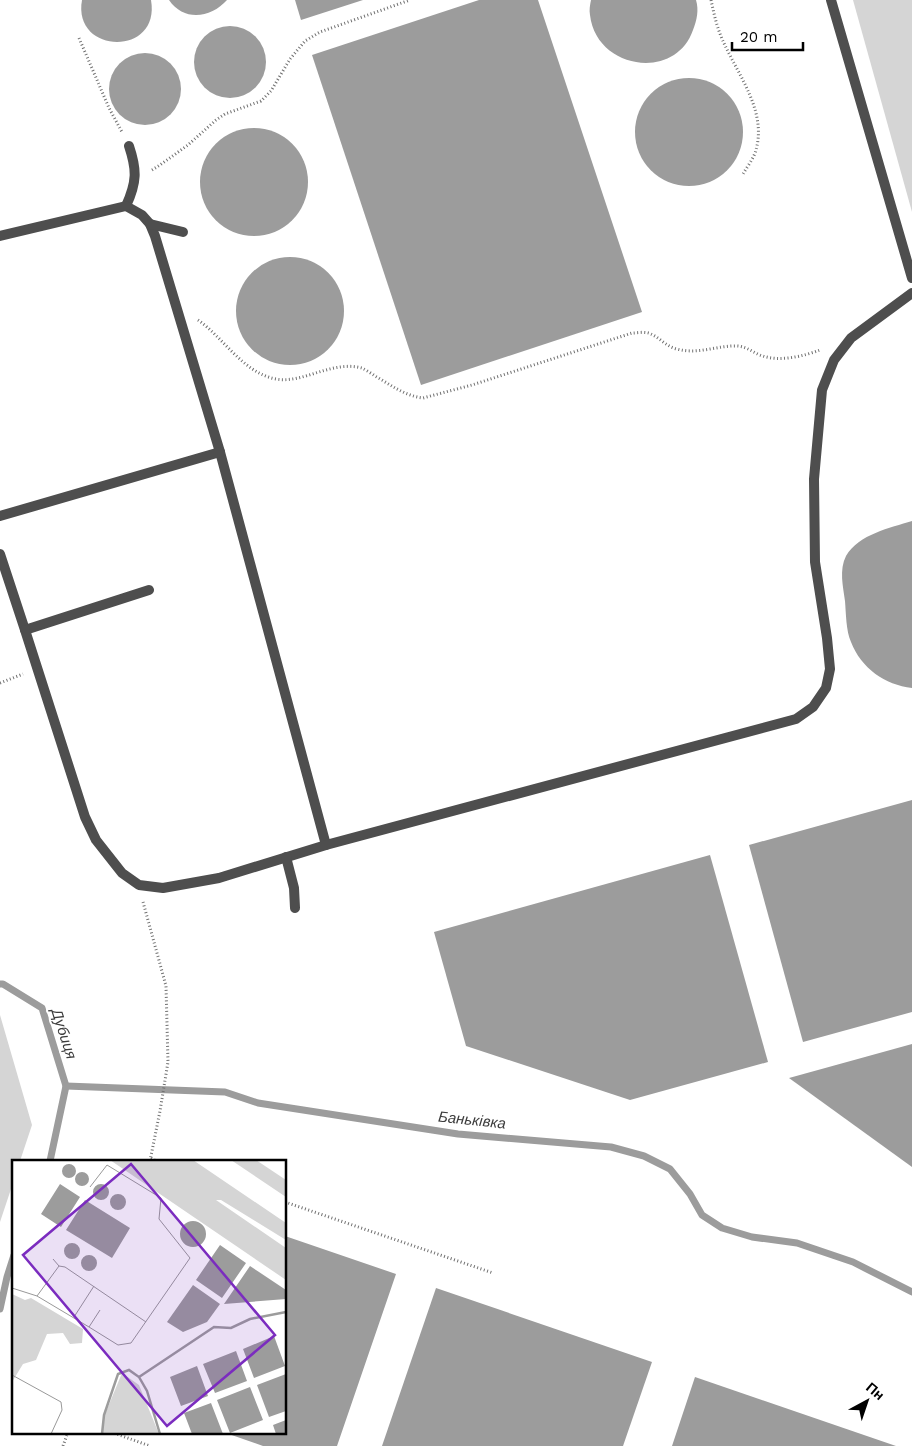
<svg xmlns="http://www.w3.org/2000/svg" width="912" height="1446" font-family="'Work Sans',sans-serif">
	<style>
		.green { fill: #d5d5d5 }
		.water { fill: #9c9c9c }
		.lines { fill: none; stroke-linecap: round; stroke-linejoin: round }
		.stream { stroke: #9c9c9c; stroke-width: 7 }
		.path { stroke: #707070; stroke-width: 3; stroke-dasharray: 1 2.5; stroke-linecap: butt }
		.service { stroke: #4e4e4e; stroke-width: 10 }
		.labels { text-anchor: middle; stroke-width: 4; stroke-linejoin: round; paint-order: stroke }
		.water-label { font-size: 15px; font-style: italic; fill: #3d3d3d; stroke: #fff }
		.inset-river { fill: none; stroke: #9c9c9c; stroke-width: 2.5 }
		.inset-road { fill: none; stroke: #999; stroke-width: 1 }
		.view { fill: #7b2cbf; fill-opacity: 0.15; stroke: #7b2cbf; stroke-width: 2.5 }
		.inset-edge { fill: none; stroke: #000; stroke-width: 2.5 }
	</style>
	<rect width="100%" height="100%" fill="#fff"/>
	<!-- green -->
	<g class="green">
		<path d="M 853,0 L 912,0 L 912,212 Z"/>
		<path d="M 0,1015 L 32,1125 L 20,1161 L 14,1161 L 14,1180 L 0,1222 Z"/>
	</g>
	<!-- water -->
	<g class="water">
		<path d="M 82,0 L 151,0 C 161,57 72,55 82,0 Z"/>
		<path d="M 169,0 L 227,0 C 211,18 184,22 169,0 Z"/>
		<path d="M 295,0 L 363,0 L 301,20 Z"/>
		<path d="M 479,0 L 538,0 L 642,312 L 421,385 L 312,55 Z"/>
		<path d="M 591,0 L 696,0 C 699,10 697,20 693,30 C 675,82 596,69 590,15 C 589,10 590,5 591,0 Z"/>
		<circle cx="230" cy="62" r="36"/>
		<circle cx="145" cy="89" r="36"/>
		<circle cx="689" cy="132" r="54"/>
		<circle cx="254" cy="182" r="54"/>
		<circle cx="290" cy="311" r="54"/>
		<path d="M 912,521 L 912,688 C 885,685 861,668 851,642 C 846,631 846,613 845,601 C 843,586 839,570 846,556 C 859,534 890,528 912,521 Z"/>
		<path d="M 912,800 L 912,1012 L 803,1042 L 749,845 Z"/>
		<path d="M 710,855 L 768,1062 L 630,1100 L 466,1046 L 434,932 Z"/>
		<path d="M 912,1044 L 912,1167 L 789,1078 Z"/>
		<path d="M 285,1236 L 396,1274 L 337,1446 L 263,1446 L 223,1432 L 285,1432 Z"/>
		<path d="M 436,1288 L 652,1362 L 623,1446 L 382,1446 Z"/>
		<path d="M 695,1377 L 896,1446 L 672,1446 Z"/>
	</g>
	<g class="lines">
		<!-- stream -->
		<g class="stream">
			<path d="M 0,984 L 3,984 L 42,1008 L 66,1086 L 50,1161"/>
			<path d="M 66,1086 L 225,1092 L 258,1103 L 458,1134 L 611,1147 L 644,1156 L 670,1169 L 690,1194 L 702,1215 L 722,1228 L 752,1237 L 797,1243 L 853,1262 L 912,1292"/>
			<path d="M 0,1309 L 7,1277 L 14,1255"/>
		</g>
		<!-- path -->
		<g class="path">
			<path d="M 711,0 C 714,14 717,28 723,41 C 738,75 767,111 756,150 C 754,158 747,167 743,174"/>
			<path d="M 79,38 L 109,108 L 122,132"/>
			<path d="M 152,170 L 160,165 L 188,145 L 216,120 L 225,114 L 261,101 L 271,91 L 290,59 L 305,41 L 320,32 L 410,0"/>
			<path d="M 198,320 C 223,337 243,373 276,379 C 303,384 332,360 362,368 C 366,370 371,373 375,376 C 391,385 405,396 423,398 L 472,385 L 632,333 C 638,333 645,331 651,334 C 660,338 667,347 677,349 C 698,355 718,345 738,346 C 748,347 755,354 763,356 C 780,362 804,356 820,350"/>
			<path d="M 0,683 L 23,674"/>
			<path d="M 143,902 L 166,986 L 168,1062 L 160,1111 L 150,1161"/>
			<path d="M 151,1158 L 156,1161"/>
			<path d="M 285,1202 L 493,1273"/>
			<path d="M 111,1432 L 150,1446"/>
			<path d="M 63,1446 L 68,1432"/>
		</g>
		<!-- service -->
		<g class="service">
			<path d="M 831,0 L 912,278"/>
			<path d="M 129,146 C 137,170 137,182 126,206 L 142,215 L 150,224 L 155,236 L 220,452 L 326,845"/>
			<path d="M 150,224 L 183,232"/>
			<path d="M 0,236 L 126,206"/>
			<path d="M 0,516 L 220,452"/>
			<path d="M 0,554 L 25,630 L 149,590"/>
			<path d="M 25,630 L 85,817 L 96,840 L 122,873 L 139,885 L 163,888 L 219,878 L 326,845 L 796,719 L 813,707 L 826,688 L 830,669 L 827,638 L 815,562 L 814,479 L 822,390 L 834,360 L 851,338 L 912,293"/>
			<path d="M 286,857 L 294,888 L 295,908"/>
		</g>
	</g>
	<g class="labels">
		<!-- water labels -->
		<g class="water-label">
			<text transform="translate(64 1034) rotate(72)" y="5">Дубиця</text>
			<text transform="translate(472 1120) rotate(6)" y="5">Баньківка</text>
		</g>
	</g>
	<!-- overview -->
	<g transform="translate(12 1160)">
		<rect width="274" height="274" fill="#fff"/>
		<path d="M 98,0 L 181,0 L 274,63 L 274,80 L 209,40 L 204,40 L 274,88 L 274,120 ZM 219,0 L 244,0 L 274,20 L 274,37 ZM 0,134 L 13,140 L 19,138 L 71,169 L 70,183 L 58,184 L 51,173 L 35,174 L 24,200 L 11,204 L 0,222 ZM 110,213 L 127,225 L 147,274 L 90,274 L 91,259 Z" fill="#d5d5d5"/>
		<path d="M50 11a7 7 0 1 1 14 0a7 7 0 1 1-14 0ZM63 19a7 7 0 1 1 14 0a7 7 0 1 1-14 0ZM81 32a8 8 0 1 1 16 0a8 8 0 1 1-16 0ZM 48,24 L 68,37 L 49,67 L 29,54 ZM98 42a8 8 0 1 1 16 0a8 8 0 1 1-16 0ZM 73,40 L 118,68 L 100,98 L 54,70 ZM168 74a13 13 0 1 1 26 0a13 13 0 1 1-26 0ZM52 91a8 8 0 1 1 16 0a8 8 0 1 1-16 0ZM 208,85 L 234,103 L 210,138 L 184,120 ZM69 103a8 8 0 1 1 16 0a8 8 0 1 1-16 0ZM 238,106 L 274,130 L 274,139 L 212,144 ZM 181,125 L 208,144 L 195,162 L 171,172 L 155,162 ZM 262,176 L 273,206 L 242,218 L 231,189 ZM 224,191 L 235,221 L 203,233 L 191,204 ZM 185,206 L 196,236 L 169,246 L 158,217 ZM 274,214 L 274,251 L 257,257 L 245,225 ZM 238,227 L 251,260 L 218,273 L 205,240 ZM 199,243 L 211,274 L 180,274 L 172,253 ZM 274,260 L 274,274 L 264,274 L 261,265 Z" fill="#9c9c9c"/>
		<path class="inset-river" d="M 127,217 L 202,167 L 219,168 L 238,159 L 274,152M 90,274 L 92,255 L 106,214 L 117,210 L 127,217 L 135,231 L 148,274"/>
		<path class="inset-road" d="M 41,99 L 47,106 L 53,107 L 134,162M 0,110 L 0,83M 0,128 L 25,136 L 77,167 L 88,150M 25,136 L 47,106M 62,157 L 82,126M 77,167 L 106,185 L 119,183 L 178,98 L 147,59 L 149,38 L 95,5 L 78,27M 0,215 L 49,242 L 50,250 L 39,274"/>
		<path class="view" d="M 119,4 L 263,175 L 155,266 L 11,95 Z"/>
		<rect width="274" height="274" class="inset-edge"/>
	</g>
	<!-- north arrow -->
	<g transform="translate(867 1401) rotate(40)" stroke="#ffffff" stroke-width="4" paint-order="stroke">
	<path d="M0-4L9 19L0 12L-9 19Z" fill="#000000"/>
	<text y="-8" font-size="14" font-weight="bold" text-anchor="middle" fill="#000000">Пн</text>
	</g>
	<!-- scale -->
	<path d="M732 42v8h71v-8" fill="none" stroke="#000000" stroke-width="2.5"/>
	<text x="740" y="42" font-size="15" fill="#000000" stroke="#ffffff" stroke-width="4" paint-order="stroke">20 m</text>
</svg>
